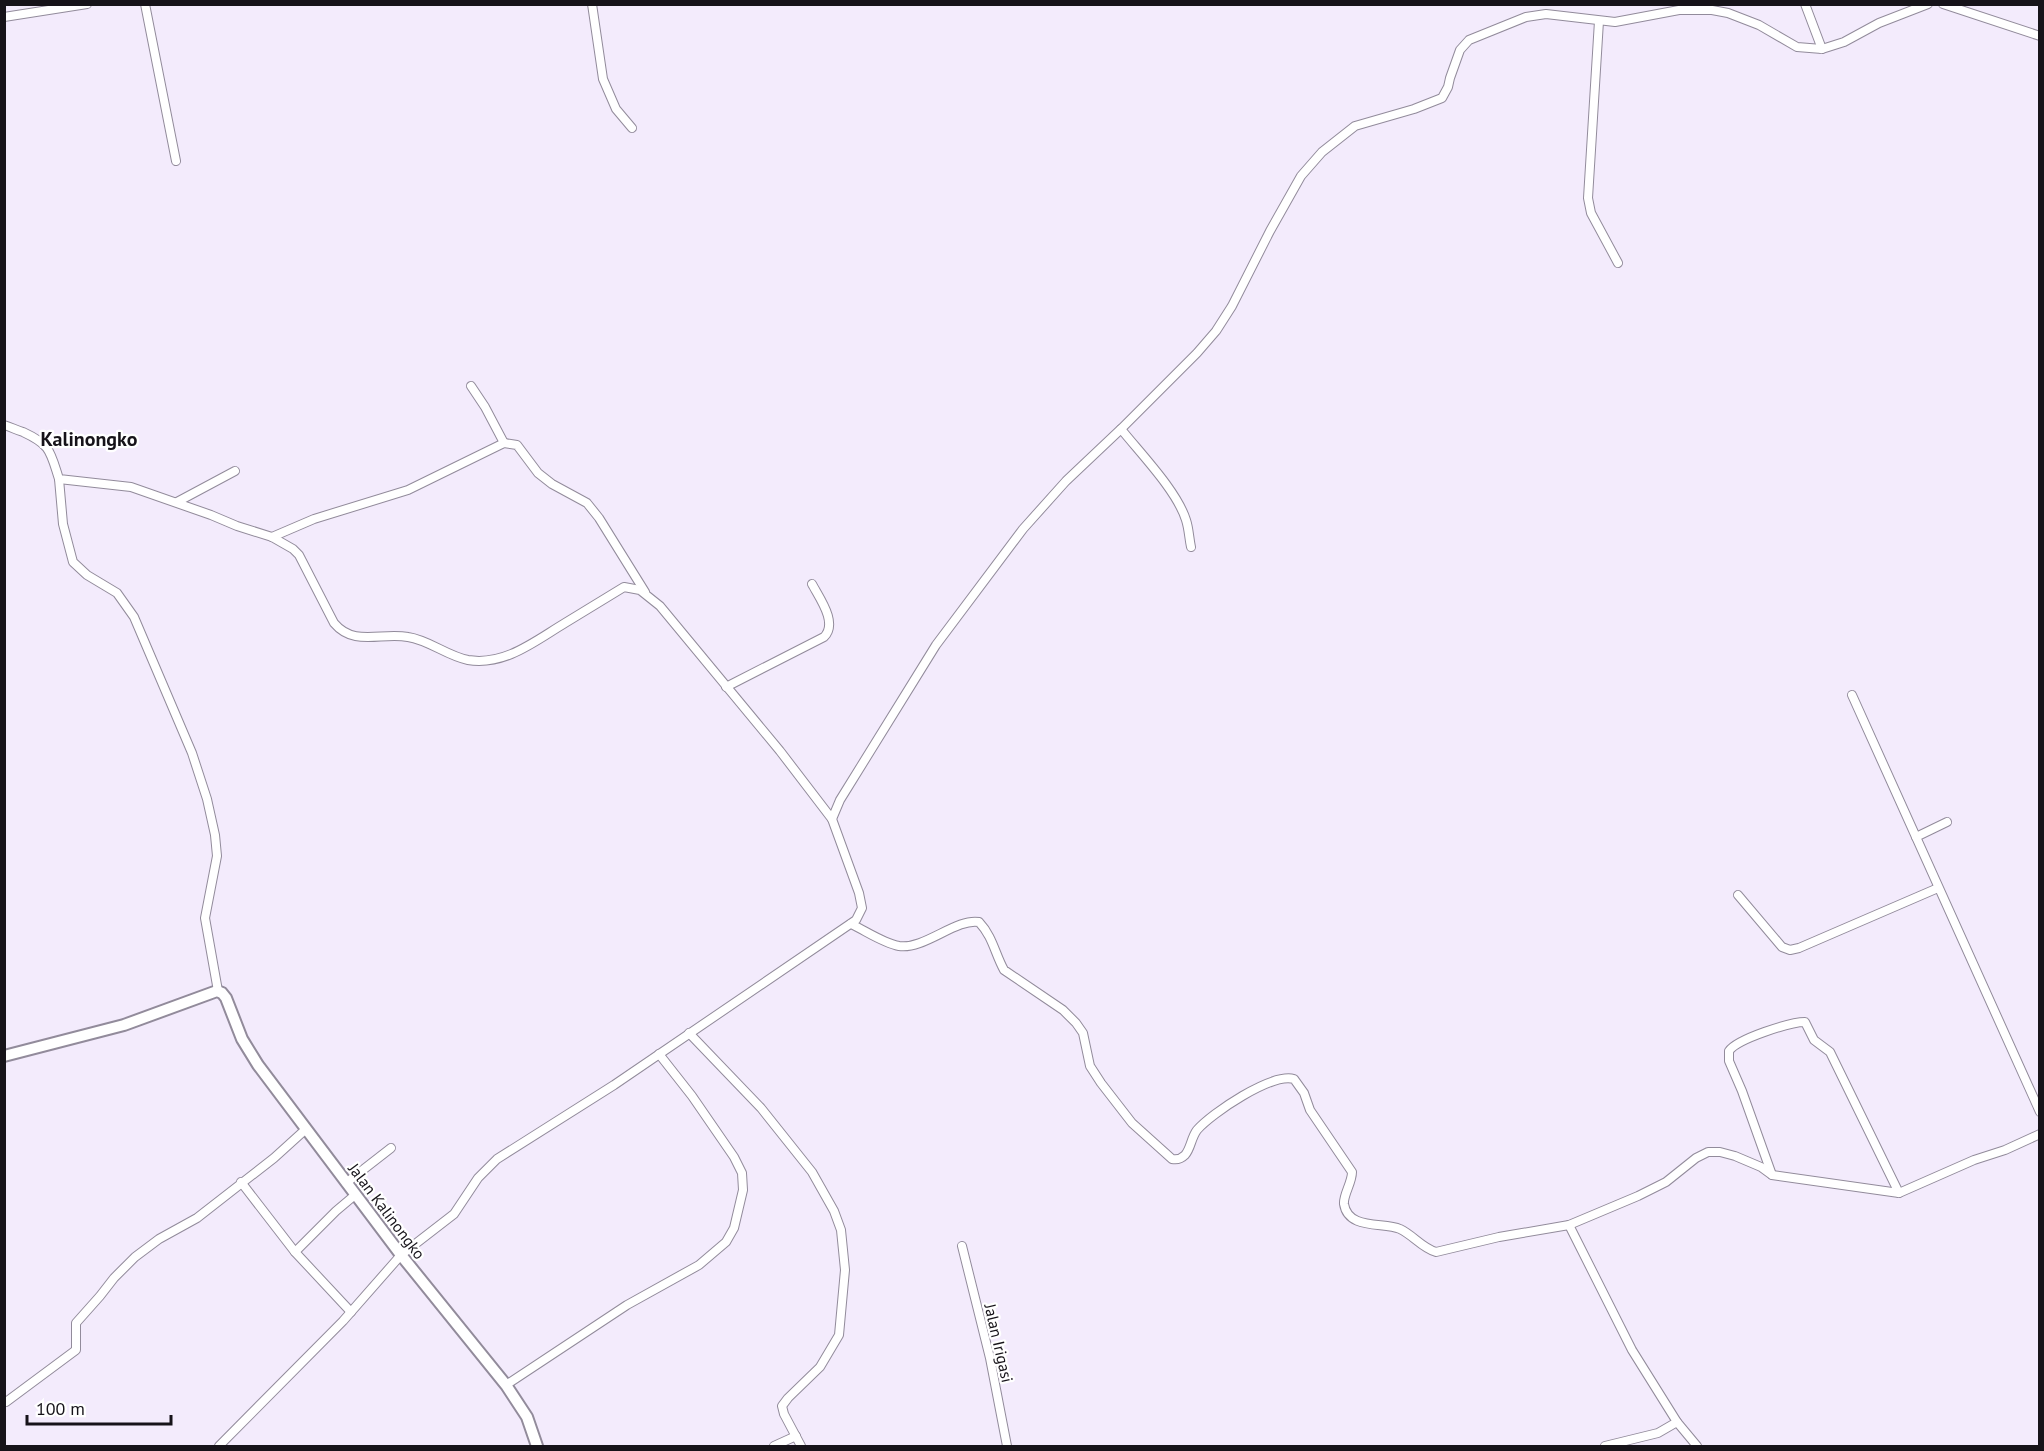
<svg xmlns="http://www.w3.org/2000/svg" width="2044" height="1451" font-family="'PT Sans',sans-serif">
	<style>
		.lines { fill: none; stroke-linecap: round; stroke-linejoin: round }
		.minor-casing { stroke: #928b9b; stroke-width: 10 }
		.tertiary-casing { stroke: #928b9b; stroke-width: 14 }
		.minor { stroke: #fff; stroke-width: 8 }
		.tertiary { stroke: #fff; stroke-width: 10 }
		.labels { text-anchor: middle; stroke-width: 4.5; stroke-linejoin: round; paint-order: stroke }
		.street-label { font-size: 16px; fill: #161319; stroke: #fff }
		.quarter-label { font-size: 20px; font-weight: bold; fill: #161319; stroke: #fff }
	</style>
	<rect width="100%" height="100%" fill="#f3ebfc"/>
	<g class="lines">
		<!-- minor casing -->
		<g class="minor-casing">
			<g id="minor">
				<path d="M 145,4 L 176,161"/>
				<path d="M 592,4 L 603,79 L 616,109 L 632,128"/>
				<path d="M 1805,4 L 1822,49"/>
				<path d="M 1943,4 L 2040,36"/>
				<path d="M 4,17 L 87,4"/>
				<path d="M 1599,21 L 1588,198 L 1591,213 L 1618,263"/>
				<path d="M 471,386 L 485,407 L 504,443"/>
				<path d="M 4,425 C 11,427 16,430 23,432 C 51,445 50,451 59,479 L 131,487 L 211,515 L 237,526 L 272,537 L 293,549 L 299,555 L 334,623 C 354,647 381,632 408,637 C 429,640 447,656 468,660 C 505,666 535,641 565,623 C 585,611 604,599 624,587 L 640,590 L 660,606 L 780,751 L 832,819"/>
				<path d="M 1121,429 C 1141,454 1177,491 1186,520 C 1189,529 1189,538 1191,547"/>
				<path d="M 59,479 L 63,524 L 73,562 L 87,575 L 117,593 L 134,617 L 192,753 L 207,799 L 215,835 L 217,856 L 205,918 L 218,991"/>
				<path d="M 177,502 L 235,471"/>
				<path d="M 272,537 L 314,519 L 408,490 L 504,443 L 517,445 L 538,473 L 552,484 L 587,503 L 599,518 L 645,592"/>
				<path d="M 726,687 L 824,637 C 838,623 820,599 812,584"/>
				<path d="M 1852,695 L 2040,1112"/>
				<path d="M 1916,837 L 1947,822"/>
				<path d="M 1738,895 L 1782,947 L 1790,950 L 1799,948 L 1938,888"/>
				<path d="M 851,924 C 866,931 883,943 899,946 C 924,950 956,918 979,922 C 993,937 995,954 1004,970 L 1063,1010 L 1076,1023 L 1083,1033 L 1090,1066 L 1101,1083 L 1132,1123 L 1172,1159 C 1177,1160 1181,1159 1185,1155 C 1191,1148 1191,1138 1197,1130 C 1212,1113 1271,1073 1294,1079 L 1304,1093 L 1310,1110 L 1352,1172 C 1352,1183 1343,1195 1344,1204 C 1348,1230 1383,1222 1400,1229 C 1413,1235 1422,1248 1436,1252 L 1499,1237 L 1569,1225 L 1638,1196 L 1666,1182 L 1696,1158 L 1708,1152 L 1720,1152 L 1735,1156 L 1761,1167 L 1772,1175 L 1899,1193 L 1974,1160 L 2005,1150 L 2040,1134"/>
				<path d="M 689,1033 L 761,1108 L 812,1172 L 834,1211 L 841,1230 L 845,1270 L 839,1335 L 820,1367 L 788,1398 L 782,1406 L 784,1414 L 801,1446"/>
				<path d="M 1772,1175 L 1742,1091 L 1729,1061 L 1729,1051 C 1737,1039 1790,1022 1805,1022 L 1814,1040 L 1830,1052 L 1899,1193"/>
				<path d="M 241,1182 L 295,1252 L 351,1312"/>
				<path d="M 346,1183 L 391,1148"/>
				<path d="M 1569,1225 L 1632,1350 L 1677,1422 L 1658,1433 L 1605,1446"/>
				<path d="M 962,1246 L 990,1358 L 1007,1446"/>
				<path d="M 295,1252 L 336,1211 L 355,1195"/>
				<path d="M 506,1385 L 627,1305 L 699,1265 L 726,1242 L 734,1228 L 743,1190 L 742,1173 L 734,1157 L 692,1096 L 659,1054"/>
				<path d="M 6,1402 L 76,1350 L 76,1323 L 100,1296 L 114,1278 L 135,1257 L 159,1239 L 197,1218 L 274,1158 L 306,1129"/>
				<path d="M 1677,1422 L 1697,1446"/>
				<path d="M 219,1446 L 343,1321 L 401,1255 L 454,1214 L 478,1178 L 497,1159 L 614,1085 L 856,920 L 862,908 L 859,893 L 832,819 L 840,800 L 936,645 L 1023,529 L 1066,481 L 1121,429 L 1197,353 L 1216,331 L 1232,306 L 1270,231 L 1301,176 L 1322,152 L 1355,126 L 1414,109 L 1442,98 L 1448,87 L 1450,78 L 1460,50 L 1469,40 L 1526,17 L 1546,14 L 1615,22 L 1679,10 L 1712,10 L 1728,13 L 1759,25 L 1797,47 L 1822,49 L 1844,42 L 1879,23 L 1928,4"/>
				<path d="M 774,1446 L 796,1436"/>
			</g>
		</g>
		<!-- tertiary casing -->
		<g class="tertiary-casing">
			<path id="tertiary" d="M 4,1056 L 124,1025 L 217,991 L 222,993 L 226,998 L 242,1039 L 258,1065 L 401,1255 L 506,1385 L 527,1417 L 537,1446"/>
		</g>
		<!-- minor -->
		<use href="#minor" class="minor"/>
		<!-- tertiary -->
		<use href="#tertiary" class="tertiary"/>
	</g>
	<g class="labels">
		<!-- street labels -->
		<g class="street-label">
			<text transform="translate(387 1211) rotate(53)" y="6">Jalan Kalinongko</text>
			<text transform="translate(999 1343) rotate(77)" y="6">Jalan Irigasi</text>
		</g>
		<!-- quarter labels -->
		<g class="quarter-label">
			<text x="89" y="446">Kalinongko</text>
		</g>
	</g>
	<!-- border -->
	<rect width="2044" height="1451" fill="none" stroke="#161319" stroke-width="12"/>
	<!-- scale -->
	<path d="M27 1415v9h144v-9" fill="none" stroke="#161319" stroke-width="3"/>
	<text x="36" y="1415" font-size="18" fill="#161319" stroke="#ffffff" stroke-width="4.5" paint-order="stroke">100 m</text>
</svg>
